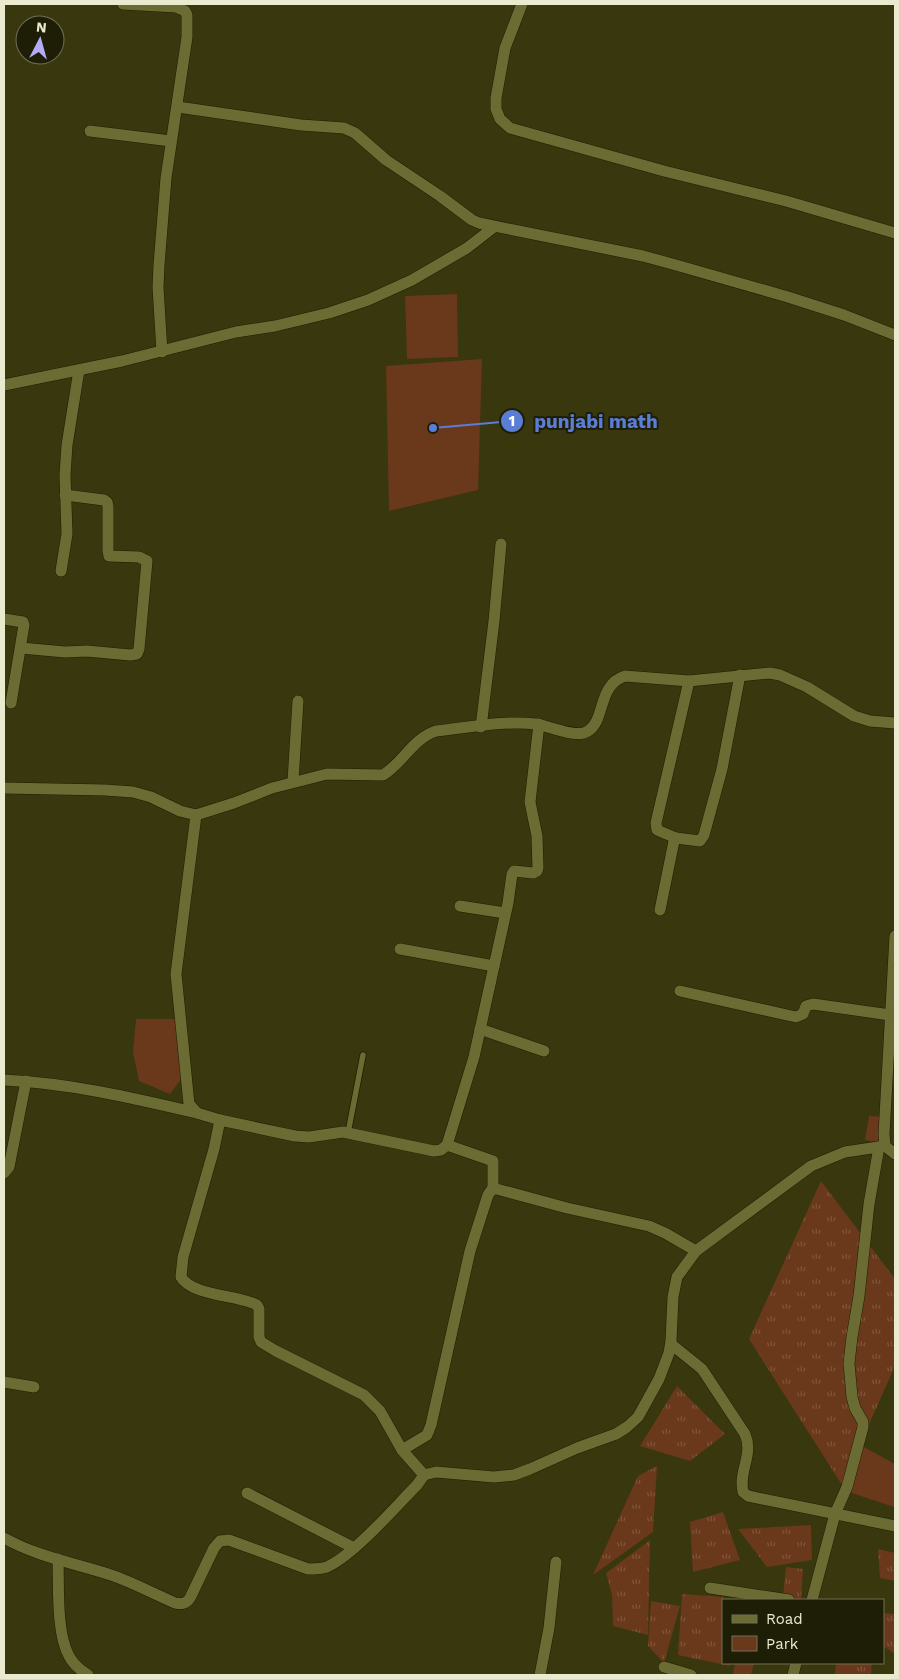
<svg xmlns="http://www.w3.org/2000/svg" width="899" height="1679" font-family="'Work Sans',sans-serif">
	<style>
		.grass { fill: url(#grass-tufts) }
		.green { fill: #6a381b }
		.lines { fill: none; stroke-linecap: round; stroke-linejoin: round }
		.lane-casing { stroke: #1f1e02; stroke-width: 7 }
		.street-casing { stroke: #1f1e02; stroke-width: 12 }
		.lane { stroke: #6b6b34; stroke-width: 5.5 }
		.street { stroke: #6b6b34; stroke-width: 11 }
		.leader { fill: none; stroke: #5a7dd5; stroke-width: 2 }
		.callout-dot { fill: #5a7dd5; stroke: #1e1e07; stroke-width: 2 }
		.mark-label { font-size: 15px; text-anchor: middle; font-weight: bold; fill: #fff }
		.callout-label { font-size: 19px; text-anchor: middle; font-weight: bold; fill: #5a7dd5; stroke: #1e1e07; stroke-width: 4; stroke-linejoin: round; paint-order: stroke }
	</style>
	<defs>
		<pattern id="grass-tufts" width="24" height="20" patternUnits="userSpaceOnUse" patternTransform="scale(1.25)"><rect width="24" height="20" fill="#6a381b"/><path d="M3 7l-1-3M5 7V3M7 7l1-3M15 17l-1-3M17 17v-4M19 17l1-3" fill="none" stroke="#7f553b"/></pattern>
	</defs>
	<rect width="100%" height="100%" fill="#38370d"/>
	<!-- grass -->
	<g class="grass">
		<path d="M 821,1181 L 895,1279 L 895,1366 L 842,1485 L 749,1339 Z"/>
		<path d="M 677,1386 L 725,1434 L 690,1461 L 640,1446 Z"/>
		<path d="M 657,1466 L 653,1532 L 593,1575 L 638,1476 Z"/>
		<path d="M 723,1512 L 740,1560 L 693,1572 L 690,1522 Z"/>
		<path d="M 811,1525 L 812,1560 L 767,1567 L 738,1529 Z"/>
		<path d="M 650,1540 L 648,1635 L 613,1626 L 612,1595 L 606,1573 Z"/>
		<path d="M 878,1549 L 895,1553 L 895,1581 L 880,1578 Z"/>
		<path d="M 786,1567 L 803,1569 L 801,1600 L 783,1597 Z"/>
		<path d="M 682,1594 L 724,1597 L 723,1663 L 729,1663 L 730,1666 L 678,1655 Z"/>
		<path d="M 651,1601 L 680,1606 L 664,1663 L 648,1646 Z"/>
		<path d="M 883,1613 L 895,1614 L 895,1654 L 883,1646 Z"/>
		<path d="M 836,1663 L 872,1663 L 871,1675 L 835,1675 Z"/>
	</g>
	<!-- green -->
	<g class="green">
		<path d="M 457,294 L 458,357 L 407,359 L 405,296 Z"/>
		<path d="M 482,359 L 478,490 L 389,511 L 386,366 Z"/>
		<path d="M 136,1019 L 176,1019 L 182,1078 L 170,1094 L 139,1081 L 133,1052 Z"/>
		<path d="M 869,1116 L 884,1117 L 883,1143 L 865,1140 Z"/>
		<path d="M 862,1446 L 895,1464 L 894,1507 L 849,1492 Z"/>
		<path d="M 735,1663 L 754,1663 L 751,1675 L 733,1675 Z"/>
	</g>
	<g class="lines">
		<!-- lane casing -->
		<g class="lane-casing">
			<path id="lane" d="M 348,1133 L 363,1055"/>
		</g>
		<!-- street casing -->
		<g class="street-casing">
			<g id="street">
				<path d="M 123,4 L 176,7 L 185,11 L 187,15 L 187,37 L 166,178 L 159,265 L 158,287 L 162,352"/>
				<path d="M 522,4 L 505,48 L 496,98 L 496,109 L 500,119 L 510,128 L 664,171 L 786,201 L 895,233"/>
				<path d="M 178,107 L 301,125 L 344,128 L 355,133 L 386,160 L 440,196 L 472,220 L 479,223 L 643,256 L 676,265 L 788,297 L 844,315 L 895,335"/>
				<path d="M 90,131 L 171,141"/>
				<path d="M 4,385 L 122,361 L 236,332 L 275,326 L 329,313 L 368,300 L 412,280 L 467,248 L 494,227"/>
				<path d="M 61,571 L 67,534 L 65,475 L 67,445 L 79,370"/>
				<path d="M 4,619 L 23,622 L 24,625 L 11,703"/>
				<path d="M 21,648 L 65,652 L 87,651 L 130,655 L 137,654 L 139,649 L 147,561 L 139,557 L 109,556 L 108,551 L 108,506 L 107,502 L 104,500 L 65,495"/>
				<path d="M 481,727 L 494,621 L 501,544"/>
				<path d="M 293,781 L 298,701"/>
				<path d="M 4,788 L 105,790 L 133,792 L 151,797 L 180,811 L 196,815 L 234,803 L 272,788 L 327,774 L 383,775 C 403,763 412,739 436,731 C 467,728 505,720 536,724 C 549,726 577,739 588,731 C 606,720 597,685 625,676 L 689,681 L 770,673 L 780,675 L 807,687 L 854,716 L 870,721 L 895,723"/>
				<path d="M 196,815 L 176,974 L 189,1104 L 197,1113 L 220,1120 L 214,1149 L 183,1257 L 181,1277 C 192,1296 238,1295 257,1305 L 259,1309 L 259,1337 L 261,1342 L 276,1351 L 364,1395 L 380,1411 L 402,1450 L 424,1475"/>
				<path d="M 676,838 L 657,830 L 656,823 L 689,681"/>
				<path d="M 460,906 L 505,913"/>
				<path d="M 660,910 L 674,841 L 676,838 L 700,841 L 704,835 L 722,769 L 740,675"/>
				<path d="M 895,936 L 884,1134 L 885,1146 L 895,1154"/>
				<path d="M 400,949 L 494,966"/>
				<path d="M 680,991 L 796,1017 L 803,1014 L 806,1006 L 813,1004 L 890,1015"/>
				<path d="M 480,1029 L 544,1051"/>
				<path d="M 4,1080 C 69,1083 133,1098 197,1113"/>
				<path d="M 220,1120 L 295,1136 L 309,1137 L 343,1132 L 434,1151 L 441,1150 L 447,1145 L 474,1057 L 508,903 L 512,874 L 514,871 L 533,873 L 537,871 L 538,868 L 537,836 L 530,802 L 539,724"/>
				<path d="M 447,1145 L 493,1161 L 493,1188"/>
				<path d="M 4,1173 L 9,1167 L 26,1081"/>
				<path d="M 671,1344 L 702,1369 L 745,1434 C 754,1455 738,1471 743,1492 L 748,1496 L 895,1526"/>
				<path d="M 4,1382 L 34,1387"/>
				<path d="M 402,1450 L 427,1435 L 431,1425 L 470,1251 L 488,1195 L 493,1188 L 567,1208 L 649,1226 L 665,1233 L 696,1251"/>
				<path d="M 247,1493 L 354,1548"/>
				<path d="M 4,1538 C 38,1557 74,1563 111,1575 C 132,1582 154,1594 175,1603 C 182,1604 186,1604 190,1598 L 214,1548 L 220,1541 L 229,1540 L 308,1569 C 315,1569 321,1569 327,1567 C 354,1555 395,1507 417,1485 L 424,1475 L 436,1472 L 494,1477 L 514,1475 L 530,1469 L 577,1448 L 616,1434 L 627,1427 L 638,1417 L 659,1379 L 669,1353 L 671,1341 L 673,1297 L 677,1277 L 696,1251 L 811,1166 L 845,1152 L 885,1146"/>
				<path d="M 58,1559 C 59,1586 56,1632 69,1656 C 73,1664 80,1670 88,1675"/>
				<path d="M 710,1588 L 789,1600"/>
				<path d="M 812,1600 L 835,1514 L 847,1487 L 863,1427 L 863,1422 L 855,1408 L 852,1397 L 849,1363 L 852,1337 L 859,1296 L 869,1204 L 879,1147"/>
				<path d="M 664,1667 L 691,1675"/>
				<path d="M 540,1675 L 549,1628 L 556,1562"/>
				<path d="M 793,1675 L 796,1663"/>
			</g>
		</g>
		<!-- lane -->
		<use href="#lane" class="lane"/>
		<!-- street -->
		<use href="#street" class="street"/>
	</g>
	<!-- callouts -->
	<path class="leader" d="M433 428L512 421"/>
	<g class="callout-dot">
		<circle cx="433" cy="428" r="5"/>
		<circle cx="512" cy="421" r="12"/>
	</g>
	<g class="mark-label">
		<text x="512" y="426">1</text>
	</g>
	<g class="callout-label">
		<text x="596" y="428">punjabi math</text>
	</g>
	<!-- border -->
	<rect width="899" height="1679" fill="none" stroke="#eaeace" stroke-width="10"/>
	<!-- legend -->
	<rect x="722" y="1599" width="162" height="65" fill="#1e1e07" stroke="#707057"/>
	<rect x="732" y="1615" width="25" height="8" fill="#6b6b34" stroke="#707057"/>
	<text x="766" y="1624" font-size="15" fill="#eaeace">Road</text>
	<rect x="732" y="1636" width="25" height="15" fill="#6a381b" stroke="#707057"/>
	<text x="766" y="1649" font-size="15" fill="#eaeace">Park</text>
	<!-- north arrow -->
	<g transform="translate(40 40) rotate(6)"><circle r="24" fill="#1e1e07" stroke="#707057"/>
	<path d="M0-4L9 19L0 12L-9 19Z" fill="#b4acf9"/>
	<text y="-8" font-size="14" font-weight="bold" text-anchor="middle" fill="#eaeace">N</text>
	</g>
</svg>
